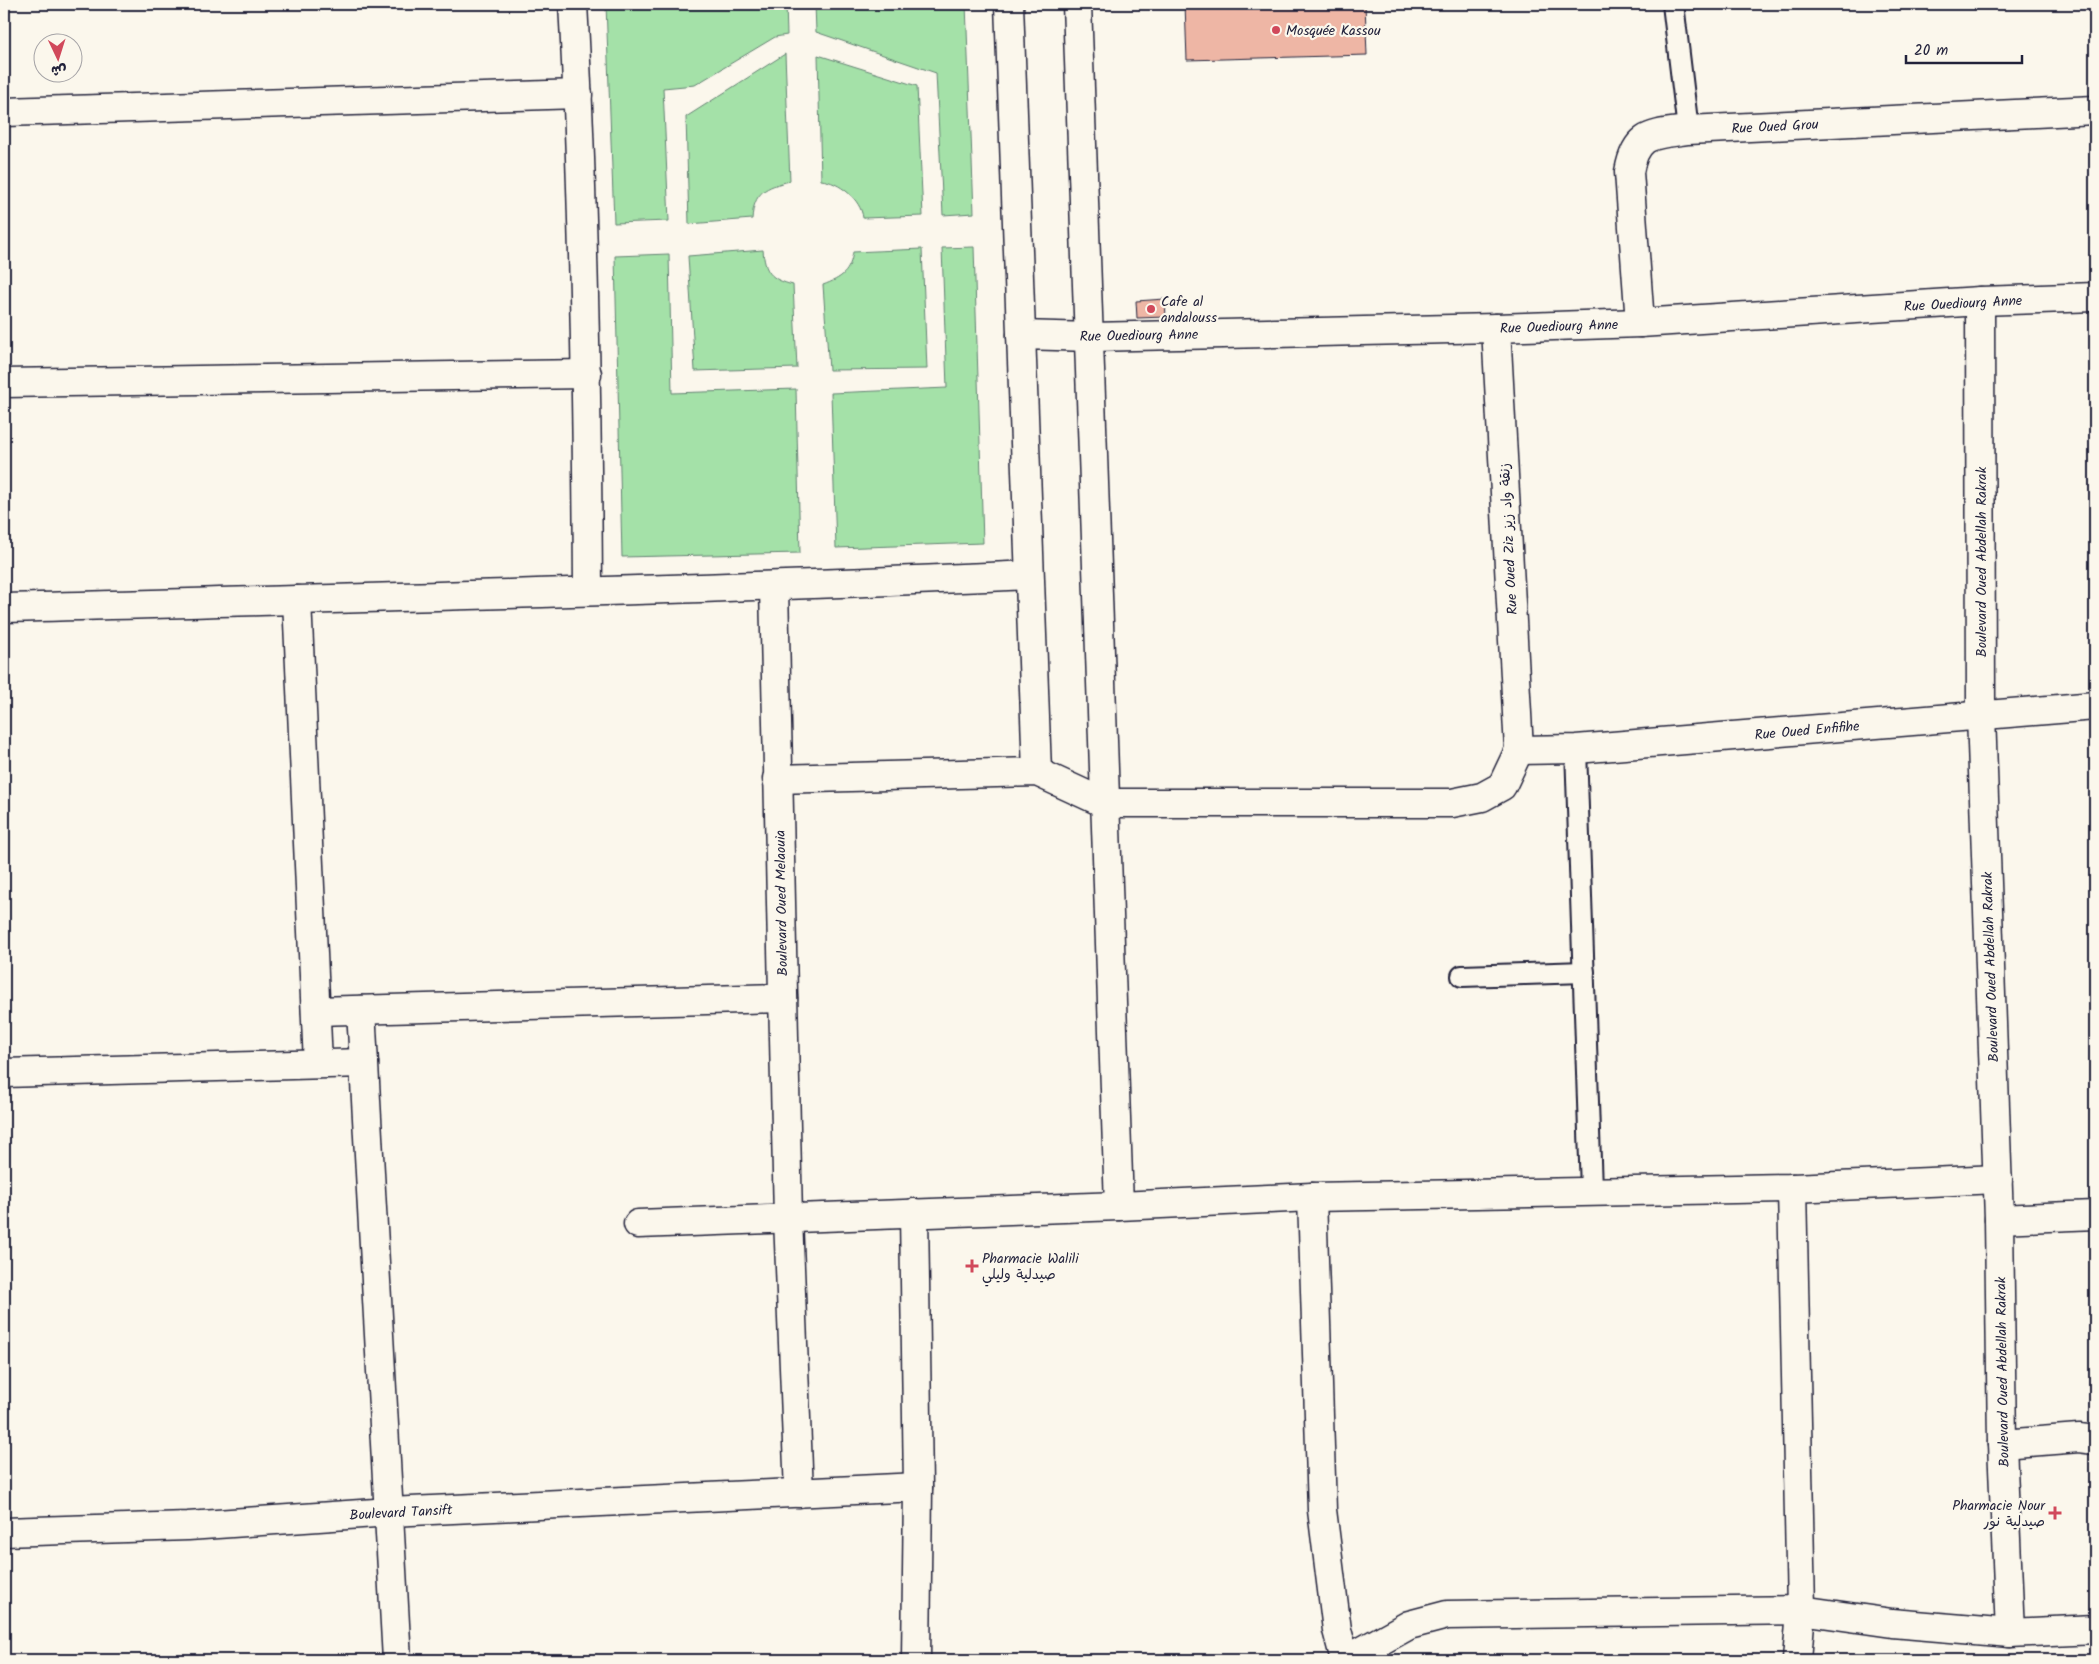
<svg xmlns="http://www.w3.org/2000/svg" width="2099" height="1664" font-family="Kalam,'Playpen Sans Arabic',sans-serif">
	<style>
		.green { fill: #a4e1a8; stroke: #638272 }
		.building { fill: #eeb6a5; stroke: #22223b }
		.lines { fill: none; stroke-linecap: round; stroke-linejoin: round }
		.lane-casing { stroke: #22223b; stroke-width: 24 }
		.street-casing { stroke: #22223b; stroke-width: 31 }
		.lane { stroke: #fbf7ec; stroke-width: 20 }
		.street { stroke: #fbf7ec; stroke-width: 28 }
		.poi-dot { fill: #d1495b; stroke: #fbf7ec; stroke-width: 2 }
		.labels { text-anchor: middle; stroke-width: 4.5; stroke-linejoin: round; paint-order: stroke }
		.poi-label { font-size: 14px; fill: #22223b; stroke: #fbf7ec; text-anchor: start }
		.street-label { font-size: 14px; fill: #22223b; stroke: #fbf7ec }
	</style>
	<rect width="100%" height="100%" fill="#fbf7ec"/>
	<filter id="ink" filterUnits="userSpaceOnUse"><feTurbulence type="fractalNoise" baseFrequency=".02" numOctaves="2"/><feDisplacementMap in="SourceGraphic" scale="10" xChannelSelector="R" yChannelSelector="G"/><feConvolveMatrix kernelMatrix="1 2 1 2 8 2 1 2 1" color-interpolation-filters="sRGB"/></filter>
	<g filter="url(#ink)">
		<!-- green -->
		<g class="green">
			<path d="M 606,4 L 786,4 L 787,35 L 775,37 L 695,85 L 663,88 L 669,221 L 614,223 Z"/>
			<path d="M 815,4 L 966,4 L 974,213 L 943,215 L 936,73 L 816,32 Z"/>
			<path d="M 785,54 L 790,181 C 765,187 754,192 752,219 L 689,224 L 686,117 Z"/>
			<path d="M 818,55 L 917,86 L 923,216 L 863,218 C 861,199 839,182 821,180 Z"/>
			<path d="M 974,247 L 983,543 L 836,548 L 831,393 L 947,388 L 942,248 Z"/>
			<path d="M 922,249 L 927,369 L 829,370 L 823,285 C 842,278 850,272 853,252 Z"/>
			<path d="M 763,250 C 765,272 770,279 793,285 L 797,368 L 695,371 L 688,256 Z"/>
			<path d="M 669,254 L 672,393 L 796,389 L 800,553 L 622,557 L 615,256 Z"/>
		</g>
		<!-- building -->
		<g class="building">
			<path d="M 1185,4 L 1365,4 L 1367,55 L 1187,60 Z"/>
			<path d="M 1165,299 L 1166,317 L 1137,318 L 1136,301 Z"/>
		</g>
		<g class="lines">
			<!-- lane casing -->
			<g class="lane-casing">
				<g id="lane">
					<path d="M 1673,4 L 1688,130"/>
					<path d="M 1576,749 L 1591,1190"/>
					<path d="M 1462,976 L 1584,972"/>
				</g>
			</g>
			<!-- street casing -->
			<g class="street-casing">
				<g id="street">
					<path d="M 573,4 C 584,199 587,395 588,590"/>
					<path d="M 1009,4 L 1037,772"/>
					<path d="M 1077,4 C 1093,405 1104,805 1119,1206"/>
					<path d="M 4,112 L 578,94"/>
					<path d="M 1980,301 L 1981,715 L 1999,1219 L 2002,1444 L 2010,1633"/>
					<path d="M 1640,323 L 1629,172 C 1636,132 1653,135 1688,130 L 2095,110"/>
					<path d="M 1021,335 L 1091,337 L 1496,328 L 1640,323 L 1980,301 L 2095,297"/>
					<path d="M 4,383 L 587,374"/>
					<path d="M 774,587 L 788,1218 L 799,1493"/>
					<path d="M 297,600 L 318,1064"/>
					<path d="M 4,608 C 346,598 688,591 1029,575"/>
					<path d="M 1519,750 L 1576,749 L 2095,706"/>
					<path d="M 777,779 L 1037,772 L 1104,803 L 1452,803 L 1482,797 L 1502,786 L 1519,750 L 1496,328"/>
					<path d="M 361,1010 L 397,1660"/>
					<path d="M 316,1011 L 783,998"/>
					<path d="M 4,1073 L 364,1063"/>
					<path d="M 1792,1188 L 1801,1610 L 1797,1660"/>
					<path d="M 1312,1197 L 1322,1510 L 1337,1630 L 1345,1660"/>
					<path d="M 914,1213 L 918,1487 L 916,1660"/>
					<path d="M 1999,1219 L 2095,1215"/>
					<path d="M 638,1224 L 1119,1206 L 1312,1197 L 1792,1188 L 1998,1179"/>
					<path d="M 2002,1444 L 2079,1438 L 2095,1440"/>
					<path d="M 4,1532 L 188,1526 L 390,1512 L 918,1487"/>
					<path d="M 1346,1660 L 1409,1625 L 1447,1615 L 1801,1610 L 1892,1623 L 2010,1633 L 2095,1629"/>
				</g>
			</g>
			<!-- lane -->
			<use href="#lane" class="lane"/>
			<!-- street -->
			<use href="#street" class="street"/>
		</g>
	</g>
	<!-- markers -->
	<g class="poi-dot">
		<circle cx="1276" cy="30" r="5"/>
		<circle cx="1151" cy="309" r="5"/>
		<path d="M969.5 1258.5h5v5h5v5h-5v5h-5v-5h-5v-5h5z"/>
		<path d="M2052.5 1505.5h5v5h5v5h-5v5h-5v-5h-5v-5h5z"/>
	</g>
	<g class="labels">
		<!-- poi labels -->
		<g class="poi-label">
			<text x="1286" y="35">Mosquée Kassou</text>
			<text x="1161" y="306">Cafe al<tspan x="1161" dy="16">andalouss</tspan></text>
			<text x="982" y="1263">Pharmacie Walili<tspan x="982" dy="16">صيدلية وليلي</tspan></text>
			<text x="2045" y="1510" text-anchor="end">Pharmacie Nour<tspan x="2045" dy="16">صيدلية نور</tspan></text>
		</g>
		<!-- street labels -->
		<g class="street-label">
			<text transform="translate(1775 126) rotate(-3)" y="5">Rue Oued Grou</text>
			<text transform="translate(1963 303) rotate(-3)" y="5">Rue Ouediourg Anne</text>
			<text transform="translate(1559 326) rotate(-2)" y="5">Rue Ouediourg Anne</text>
			<text transform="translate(1139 335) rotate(-1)" y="5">Rue Ouediourg Anne</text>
			<text transform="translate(1508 539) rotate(-93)" y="5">Rue Oued Ziz زنقة واد زيز</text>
			<text transform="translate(1981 562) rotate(-90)" y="5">Boulevard Oued Abdellah Rakrak</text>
			<text transform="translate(1807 730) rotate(-5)" y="5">Rue Oued Enfifihe</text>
			<text transform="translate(781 903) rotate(-91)" y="5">Boulevard Oued Melaouia</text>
			<text transform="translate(1990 967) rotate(-92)" y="5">Boulevard Oued Abdellah Rakrak</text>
			<text transform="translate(2002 1372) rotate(-91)" y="5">Boulevard Oued Abdellah Rakrak</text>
			<text transform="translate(401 1512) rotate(-3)" y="5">Boulevard Tansift</text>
		</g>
	</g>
	<!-- margin -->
	<rect width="2099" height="1664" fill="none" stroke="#fbf7ec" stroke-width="20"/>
	<rect x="10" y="10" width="2079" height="1644" fill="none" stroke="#22223b" stroke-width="2" filter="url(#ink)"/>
	<!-- north arrow -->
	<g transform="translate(58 58) rotate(176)"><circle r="24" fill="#fbf7ec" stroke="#a4a2a5"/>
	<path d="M0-4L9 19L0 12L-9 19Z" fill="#d1495b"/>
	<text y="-8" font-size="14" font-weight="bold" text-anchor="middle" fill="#22223b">ش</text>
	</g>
	<!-- scale -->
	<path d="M1906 55v8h116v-8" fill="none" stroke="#22223b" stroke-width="2.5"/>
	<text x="1914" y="55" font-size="15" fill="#22223b" stroke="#fbf7ec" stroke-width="4" paint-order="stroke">20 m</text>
</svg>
